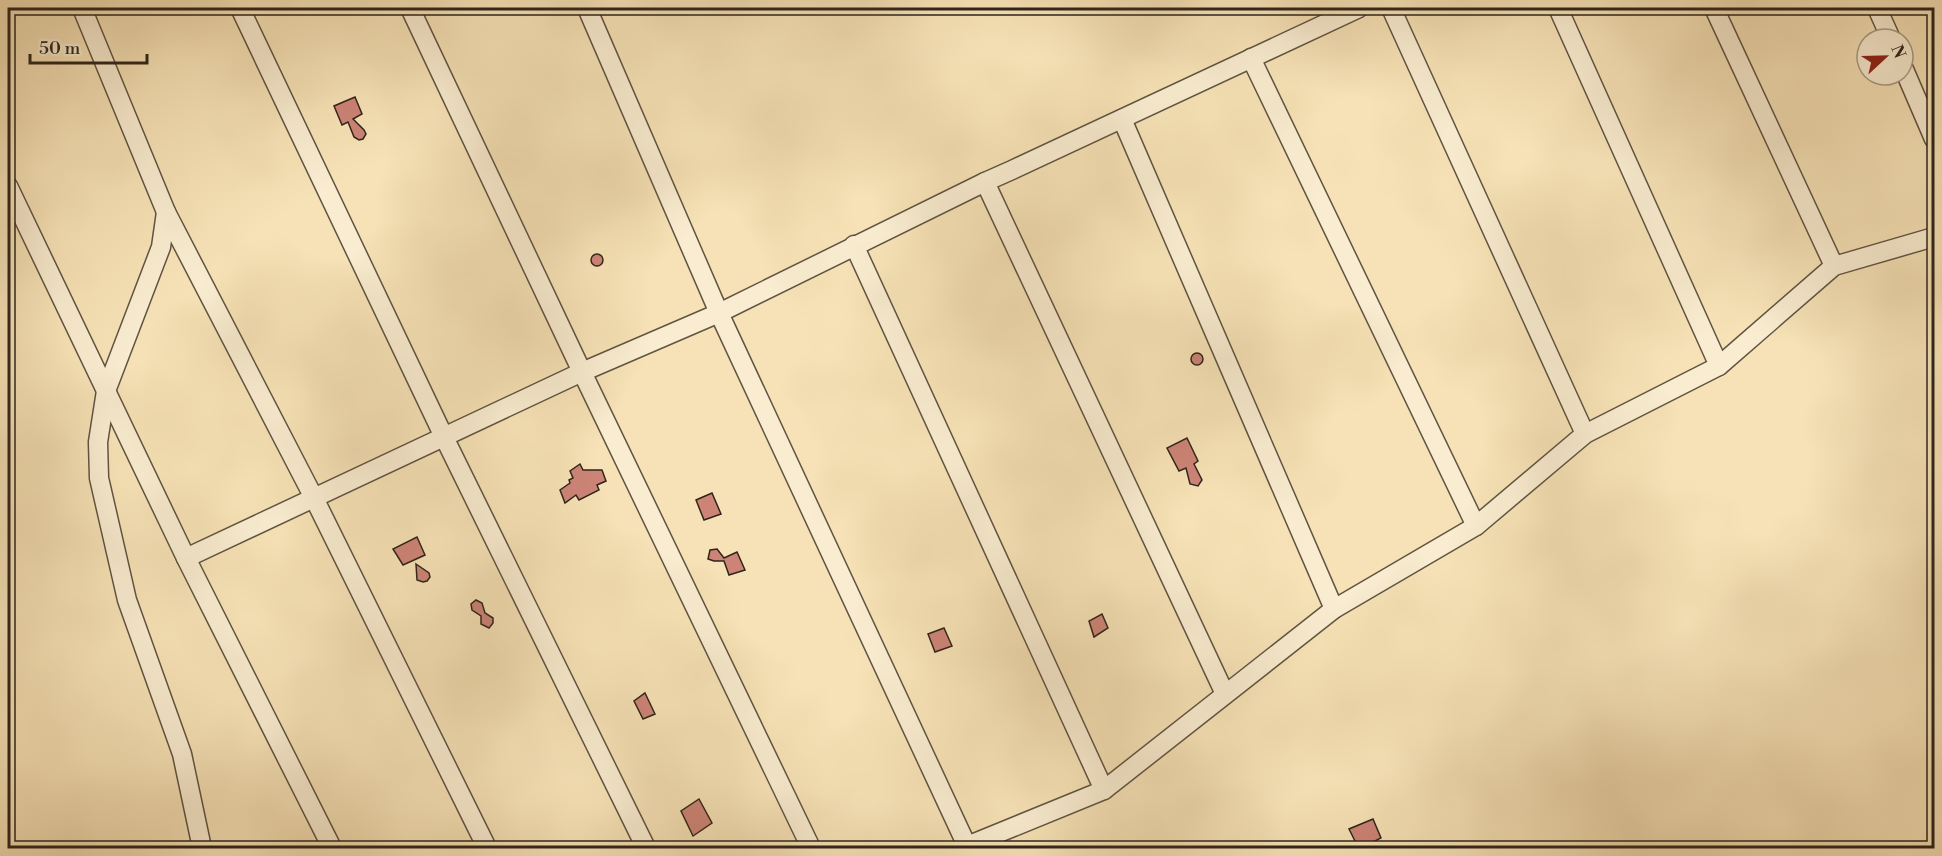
<svg xmlns="http://www.w3.org/2000/svg" width="1942" height="856" font-family="'Libre Bodoni',serif">
	<style>
		.building { fill: #cd8477; stroke: #2e251b; stroke-width: 1.5 }
		.lines { fill: none; stroke-linecap: round; stroke-linejoin: round }
		.street-casing { stroke: #605442; stroke-width: 21 }
		.street { stroke: #f9ecd0; stroke-width: 18 }
	</style>
	<rect width="100%" height="100%" fill="#f6e2b6"/>
	<filter id="stains"><feTurbulence type="fractalNoise" baseFrequency=".00333" numOctaves="4"/><feColorMatrix values="0 0 0 0 .2 0 0 0 0 .09 0 0 0 0 .02 0 0 0 .5 -.17"/></filter>
	<radialGradient id="worn" r=".72"><stop offset=".6" stop-color="#630" stop-opacity="0"/><stop offset="1" stop-color="#630" stop-opacity=".3"/></radialGradient>
	<!-- building -->
	<g class="building">
		<path d="M 355,97 L 362,114 L 353,119 L 364,130 L 366,134 L 363,139 L 359,140 L 354,137 L 348,122 L 342,125 L 334,106 Z"/>
		<circle cx="597" cy="260" r="6"/>
		<circle cx="1197" cy="359" r="6"/>
		<path d="M 1187,438 L 1198,461 L 1194,464 L 1202,480 L 1198,486 L 1190,484 L 1186,468 L 1179,471 L 1167,448 Z"/>
		<path d="M 580,464 L 583,470 L 602,470 L 606,481 L 597,485 L 599,490 L 579,500 L 576,495 L 565,503 L 560,490 L 570,483 L 569,480 L 573,478 L 570,471 Z"/>
		<path d="M 712,493 L 721,514 L 704,520 L 696,500 Z"/>
		<path d="M 417,537 L 425,555 L 403,565 L 393,549 Z"/>
		<path d="M 717,549 L 724,558 L 737,552 L 745,570 L 729,575 L 724,561 L 714,561 L 708,559 L 710,550 Z"/>
		<path d="M 416,564 L 429,573 L 430,577 L 427,581 L 423,582 L 417,580 Z"/>
		<path d="M 476,600 L 482,603 L 485,613 L 493,618 L 493,623 L 489,628 L 481,624 L 481,616 L 472,610 L 471,604 Z"/>
		<path d="M 1102,614 L 1108,628 L 1094,637 L 1089,621 Z"/>
		<path d="M 944,628 L 952,646 L 935,652 L 928,634 Z"/>
		<path d="M 645,693 L 655,714 L 643,719 L 634,701 Z"/>
		<path d="M 699,799 L 712,823 L 693,836 L 681,811 Z"/>
		<path d="M 1373,819 L 1381,838 L 1359,849 L 1349,829 Z"/>
	</g>
	<g class="lines">
		<!-- street casing -->
		<g class="street-casing">
			<g id="street">
				<path d="M 82,8 L 166,212 L 314,498 L 487,848"/>
				<path d="M 240,8 L 444,437 L 646,848"/>
				<path d="M 410,8 L 582,372 L 811,848"/>
				<path d="M 587,8 L 719,313 L 967,846"/>
				<path d="M 1391,8 L 1585,434"/>
				<path d="M 1558,8 L 1719,366"/>
				<path d="M 1714,8 L 1834,266"/>
				<path d="M 1877,8 L 1891,39"/>
				<path d="M 1251,58 L 1476,526"/>
				<path d="M 1903,67 L 1934,139"/>
				<path d="M 1122,119 L 1334,609"/>
				<path d="M 985,182 L 1225,694"/>
				<path d="M 8,186 L 186,558 L 332,848"/>
				<path d="M 166,212 L 161,247 L 106,391 L 98,442 L 99,478 L 127,600 L 182,754 L 202,848"/>
				<path d="M 854,245 L 1104,790"/>
				<path d="M 186,558 L 582,372 L 719,313 L 985,182 L 1012,170 L 1359,8"/>
				<path d="M 962,848 L 1104,790 L 1334,609 L 1476,526 L 1585,434 L 1719,366 L 1834,266 L 1934,237"/>
			</g>
		</g>
		<!-- street -->
		<use href="#street" class="street"/>
	</g>
	<!-- margin -->
	<rect width="1942" height="856" fill="none" stroke="#f6e2b6" stroke-width="30"/>
	<rect x="9" y="9" width="1924" height="838" fill="none" stroke="#2e251b" stroke-width="3"/>
	<rect x="15" y="15" width="1912" height="826" fill="none" stroke="#2e251b" stroke-width="1.5"/>
	<!-- north arrow -->
	<g transform="translate(1885 57) rotate(68)"><circle r="28" fill="#f9ecd0" stroke="#a89c88" stroke-width="1.5"/>
	<path d="M0-4.5L10 22L0 15L-10 22Z" fill="#8f2418"/>
	<text y="-9" font-size="16" font-weight="bold" text-anchor="middle" fill="#2e251b">N</text>
	</g>
	<!-- scale -->
	<path d="M30 54v9h117v-9" fill="none" stroke="#2e251b" stroke-width="3"/>
	<text x="39" y="54" font-size="18" fill="#2e251b" stroke="#f9ecd0" stroke-width="4.5" paint-order="stroke">50 m</text>
	<rect width="100%" height="100%" filter="url(#stains)"/>
	<rect width="100%" height="100%" fill="url(#worn)"/>
</svg>
